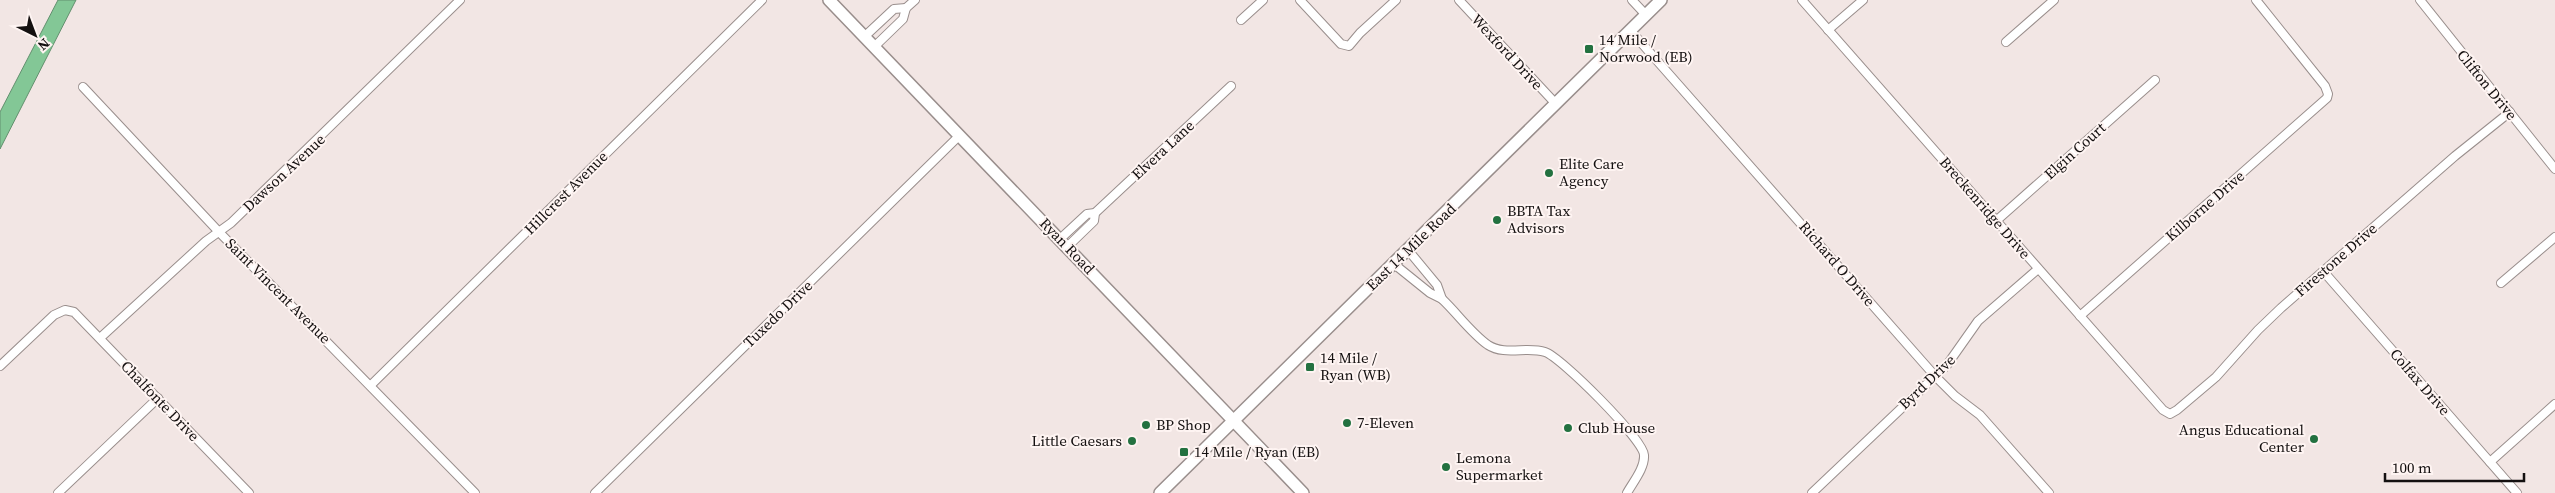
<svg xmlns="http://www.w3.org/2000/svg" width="2555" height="493" font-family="'Source Serif 4',serif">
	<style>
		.water { fill: #83c796; stroke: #62906e }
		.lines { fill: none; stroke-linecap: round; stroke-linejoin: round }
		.street-casing { stroke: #998e8c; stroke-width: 10 }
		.secondary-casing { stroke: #998e8c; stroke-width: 14 }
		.street { stroke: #fff; stroke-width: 8 }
		.secondary { stroke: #fff; stroke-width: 11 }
		.poi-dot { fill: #237140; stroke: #fef4f2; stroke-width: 2 }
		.labels { text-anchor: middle; stroke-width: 4; stroke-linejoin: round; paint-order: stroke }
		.poi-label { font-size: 15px; fill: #141010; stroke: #fef4f2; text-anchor: start }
		.street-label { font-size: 15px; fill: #141010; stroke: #fef4f2 }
	</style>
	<rect width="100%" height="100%" fill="#f2e6e4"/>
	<!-- water -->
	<path class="water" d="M 58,0 L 76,0 L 0,149 L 0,112 Z"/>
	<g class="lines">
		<!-- street casing -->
		<g class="street-casing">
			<g id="street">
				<path d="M 1300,0 L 1341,44 L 1349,46 L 1360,33 L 1396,0"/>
				<path d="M 1459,0 L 1556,104"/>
				<path d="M 1632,0 L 1646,15"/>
				<path d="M 1802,0 L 2163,410 L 2170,414 L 2177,410 L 2216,377 L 2258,330 L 2281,308 L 2455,156 L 2510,112"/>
				<path d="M 2420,0 L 2555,169"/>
				<path d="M 1241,20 L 1263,0"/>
				<path d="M 1630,30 L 1935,376 L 1955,396 L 1980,415 L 2049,493"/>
				<path d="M 1828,30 L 1863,0"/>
				<path d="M 864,37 L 894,9 L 906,8"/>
				<path d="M 2006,42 L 2054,0"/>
				<path d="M 874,47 L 903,19 L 906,8 L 915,0"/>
				<path d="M 83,87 L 219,232 L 475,493"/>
				<path d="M 1996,221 L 2155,80"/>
				<path d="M 1060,239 L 1087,214 L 1095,213 L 1231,86"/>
				<path d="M 1067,247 L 1094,221 L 1095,213"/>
				<path d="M 1394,264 L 1430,293 L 1442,299 L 1437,285 L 1408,250"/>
				<path d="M 2323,271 L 2517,493"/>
				<path d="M 2501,283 L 2555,237"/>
				<path d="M 1442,299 C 1457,313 1471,333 1488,345 C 1505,356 1527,346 1545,352 C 1561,357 1643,439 1644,455 C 1645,468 1633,482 1627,493"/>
				<path d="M 2080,316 L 2327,98 L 2328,94 L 2325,86 L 2256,0"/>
				<path d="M 100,338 L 206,241 L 231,223 L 460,0"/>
				<path d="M 0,366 L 54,315 L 65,310 L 74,312 L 249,493"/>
				<path d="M 371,385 L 762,0"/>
				<path d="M 2490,462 L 2555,404"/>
				<path d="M 58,493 L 158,398"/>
				<path d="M 595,493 L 960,135"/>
				<path d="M 1812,493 L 1947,365 L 1978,321 L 2038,269"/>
			</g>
		</g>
		<!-- secondary casing -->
		<g class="secondary-casing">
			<g id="secondary">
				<path d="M 829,0 L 1303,493"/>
				<path d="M 1160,493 L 1661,0"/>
			</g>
		</g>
		<!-- street -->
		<use href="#street" class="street"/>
		<!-- secondary -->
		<use href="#secondary" class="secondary"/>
	</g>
	<!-- markers -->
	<g class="poi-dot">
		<rect x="1584" y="44" width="10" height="10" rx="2.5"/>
		<circle cx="1549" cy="173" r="5"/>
		<circle cx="1497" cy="220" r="5"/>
		<rect x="1305" y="362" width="10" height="10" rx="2.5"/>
		<circle cx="1347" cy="423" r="5"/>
		<circle cx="1146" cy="425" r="5"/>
		<circle cx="1568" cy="428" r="5"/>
		<circle cx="2314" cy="439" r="5"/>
		<circle cx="1132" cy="441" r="5"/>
		<rect x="1179" y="447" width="10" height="10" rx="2.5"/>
		<circle cx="1446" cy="467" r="5"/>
	</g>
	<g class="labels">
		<!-- poi labels -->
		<g class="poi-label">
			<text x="1599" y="45">14 Mile /<tspan x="1599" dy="17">Norwood (EB)</tspan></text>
			<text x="1559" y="169">Elite Care<tspan x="1559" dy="17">Agency</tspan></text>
			<text x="1507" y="216">BBTA Tax<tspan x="1507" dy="17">Advisors</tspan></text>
			<text x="1320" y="363">14 Mile /<tspan x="1320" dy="17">Ryan (WB)</tspan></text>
			<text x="1357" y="428">7-Eleven</text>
			<text x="1156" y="430">BP Shop</text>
			<text x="1578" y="433">Club House</text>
			<text x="2304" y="435" text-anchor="end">Angus Educational<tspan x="2304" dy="17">Center</tspan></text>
			<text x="1122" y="446" text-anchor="end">Little Caesars</text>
			<text x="1194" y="457">14 Mile / Ryan (EB)</text>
			<text x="1456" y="463">Lemona<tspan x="1456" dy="17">Supermarket</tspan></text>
		</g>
		<!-- street labels -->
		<g class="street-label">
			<text transform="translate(1507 52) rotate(47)" y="5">Wexford Drive</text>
			<text transform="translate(2487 85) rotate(51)" y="5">Clifton Drive</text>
			<text transform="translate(1163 150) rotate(-43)" y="5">Elvera Lane</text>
			<text transform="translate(2075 151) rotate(-42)" y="5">Elgin Court</text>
			<text transform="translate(284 173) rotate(-43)" y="5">Dawson Avenue</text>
			<text transform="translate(566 193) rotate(-45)" y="5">Hillcrest Avenue</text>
			<text transform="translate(2205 206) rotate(-41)" y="5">Kilborne Drive</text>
			<text transform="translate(1985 208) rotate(49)" y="5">Breckenridge Drive</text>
			<text transform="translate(1067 246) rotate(46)" y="5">Ryan Road</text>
			<text transform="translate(1411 247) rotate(-44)" y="5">East 14 Mile Road</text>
			<text transform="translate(2336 260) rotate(-41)" y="5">Firestone Drive</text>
			<text transform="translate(1837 264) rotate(49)" y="5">Richard O Drive</text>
			<text transform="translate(278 291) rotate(45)" y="5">Saint Vincent Avenue</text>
			<text transform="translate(778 314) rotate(-44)" y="5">Tuxedo Drive</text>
			<text transform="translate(1927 382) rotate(-44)" y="5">Byrd Drive</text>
			<text transform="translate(2420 382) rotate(49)" y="5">Colfax Drive</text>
			<text transform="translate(160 401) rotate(46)" y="5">Chalfonte Drive</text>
		</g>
	</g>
	<!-- north arrow -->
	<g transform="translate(35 35) rotate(138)" stroke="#fef4f2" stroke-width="4" paint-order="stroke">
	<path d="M0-4L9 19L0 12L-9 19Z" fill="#141010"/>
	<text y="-8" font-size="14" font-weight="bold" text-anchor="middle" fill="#141010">N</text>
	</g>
	<!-- scale -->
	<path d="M2385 473v8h139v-8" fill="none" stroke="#141010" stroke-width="2.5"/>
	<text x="2392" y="473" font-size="15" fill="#141010" stroke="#fef4f2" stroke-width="4" paint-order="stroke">100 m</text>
</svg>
